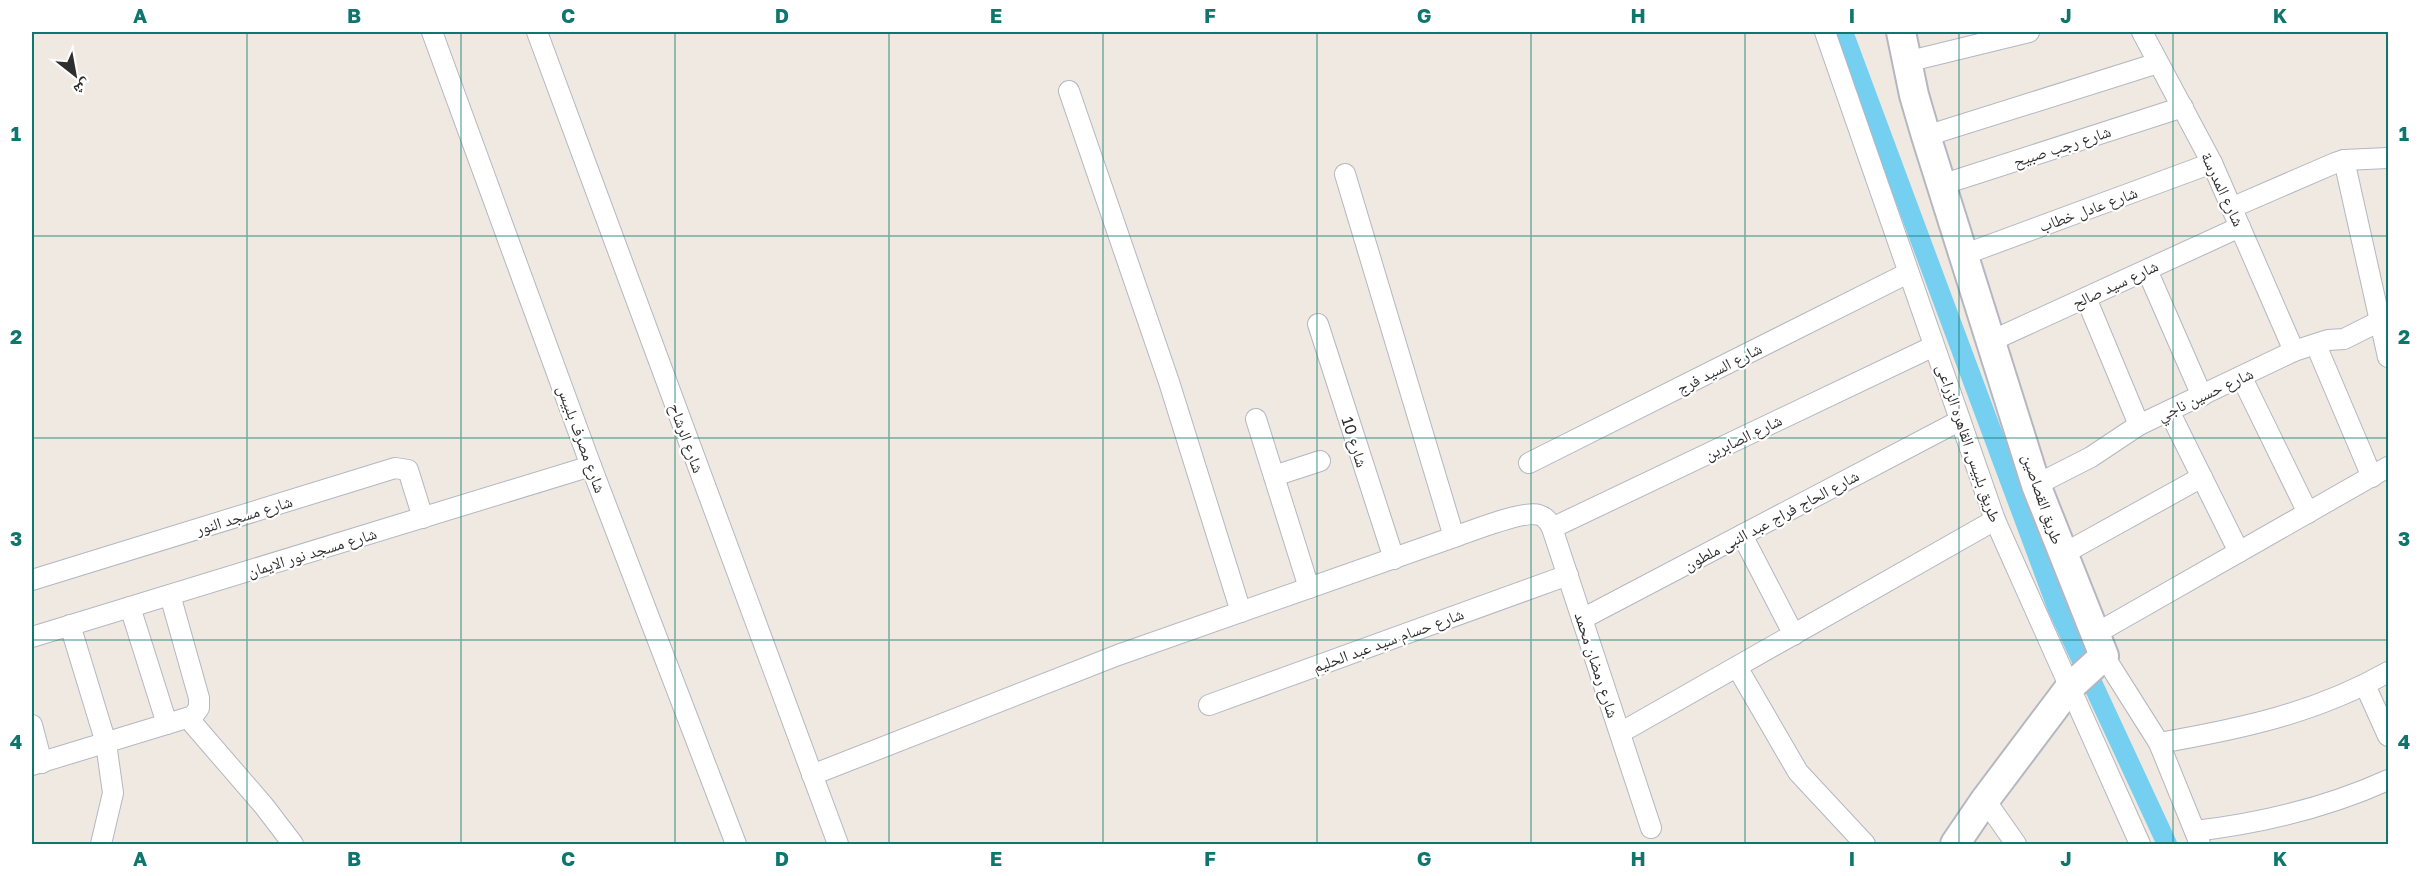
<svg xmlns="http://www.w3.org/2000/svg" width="2420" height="876" font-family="'Golos Text','Noto Naskh Arabic',sans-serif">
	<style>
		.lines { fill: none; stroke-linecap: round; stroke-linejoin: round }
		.canal { stroke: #75cff0; stroke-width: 20 }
		.street-casing { stroke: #b4b7c1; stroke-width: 22 }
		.secondary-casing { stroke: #b4b7c1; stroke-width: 32 }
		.street { stroke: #fff; stroke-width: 20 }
		.secondary { stroke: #fff; stroke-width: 28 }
		.grid { fill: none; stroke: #0f766e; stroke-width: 1.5; stroke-opacity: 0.55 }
		.labels { text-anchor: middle; stroke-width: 4.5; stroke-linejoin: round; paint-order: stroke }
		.street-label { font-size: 16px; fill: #2e2e2e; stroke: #fff }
		.neatline { fill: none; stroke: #0f766e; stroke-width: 2 }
		.grid-label { font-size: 20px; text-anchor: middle; font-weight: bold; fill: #0f766e }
	</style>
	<rect width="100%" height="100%" fill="#efe9e1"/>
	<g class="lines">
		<!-- canal -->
		<path class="canal" d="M 1843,32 L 2057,607 L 2167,844"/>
		<!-- street casing -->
		<g class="street-casing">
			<g id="street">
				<path d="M 432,32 L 591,466 L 736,844"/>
				<path d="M 537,32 L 838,844"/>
				<path d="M 1825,32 L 1995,520 L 2140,844"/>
				<path d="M 2142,32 L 2212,163 L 2294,351"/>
				<path d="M 1906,62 L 2029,32"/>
				<path d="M 1069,91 L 1169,382 L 1241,612"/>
				<path d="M 1926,136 L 2158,63"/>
				<path d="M 2344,160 L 2388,357"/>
				<path d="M 1345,174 L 1454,537"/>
				<path d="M 1941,185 L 2183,107"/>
				<path d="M 2231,208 L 2335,163 L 2344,160 L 2388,158"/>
				<path d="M 1963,255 L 2212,163"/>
				<path d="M 2147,270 L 2202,396"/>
				<path d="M 2086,298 L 2139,425"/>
				<path d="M 1318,324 L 1394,559"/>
				<path d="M 1991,341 L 2240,227"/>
				<path d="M 2316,345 L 2372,477"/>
				<path d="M 2242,378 L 2308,513"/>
				<path d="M 2169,411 L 2239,552"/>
				<path d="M 1256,419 L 1309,588"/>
				<path d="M 1529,463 L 1908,273"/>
				<path d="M 1274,476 L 1320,461"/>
				<path d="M 2036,485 L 2091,457 L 2139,425 L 2294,351 L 2328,340 L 2344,339 L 2380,321"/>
				<path d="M 1552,528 L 1934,346"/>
				<path d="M 1742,535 L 1794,635"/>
				<path d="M 2063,554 L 2202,477"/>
				<path d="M 32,580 L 395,468 L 408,470 L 423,518"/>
				<path d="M 130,607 L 167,724"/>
				<path d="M 1582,619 L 1959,421"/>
				<path d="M 70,625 L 106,743 L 113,793 L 101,844"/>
				<path d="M 2095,634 L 2388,467"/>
				<path d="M 32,637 L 591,466"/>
				<path d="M 2104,656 L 2159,743 L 2200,844"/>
				<path d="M 1737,667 L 1798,772 L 1865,844"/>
				<path d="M 2365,685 L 2388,736"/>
				<path d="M 1209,705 L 1568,575"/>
				<path d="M 188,718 L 264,806 L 293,844"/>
				<path d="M 32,725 L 42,763"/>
				<path d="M 1620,733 L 1995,520"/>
				<path d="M 2159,743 C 2240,729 2316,713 2388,672"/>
				<path d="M 32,765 L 193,716 L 199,708 L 199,698 L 170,595"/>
				<path d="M 812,775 L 1118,655 L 1454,537 C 1472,531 1523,510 1539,515 C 1546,517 1549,522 1552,528 L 1651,828"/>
				<path d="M 1985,800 L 2016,844"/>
				<path d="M 2195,831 C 2263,823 2326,808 2388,780"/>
			</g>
		</g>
		<!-- secondary casing -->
		<g class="secondary-casing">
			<path id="secondary" d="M 1901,32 L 1914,95 L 1926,136 L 2036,485 L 2104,656 L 2070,687 L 1985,800 L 1955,844"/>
		</g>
		<!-- street -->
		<use href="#street" class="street"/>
		<!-- secondary -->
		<use href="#secondary" class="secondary"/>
	</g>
	<!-- grid -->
	<path class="grid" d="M 247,32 L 247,844M 461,32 L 461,844M 675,32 L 675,844M 889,32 L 889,844M 1103,32 L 1103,844M 1317,32 L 1317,844M 1531,32 L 1531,844M 1745,32 L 1745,844M 1959,32 L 1959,844M 2173,32 L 2173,844M 32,236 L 2388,236M 32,438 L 2388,438M 32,640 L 2388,640"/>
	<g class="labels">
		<!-- street labels -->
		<g class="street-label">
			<text transform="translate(2062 146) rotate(-18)" y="6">شارع رجب صبيح</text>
			<text transform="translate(2223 189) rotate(65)" y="6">شارع المدرسة</text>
			<text transform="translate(2088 209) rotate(-20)" y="6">شارع عادل خطاب</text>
			<text transform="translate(2115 284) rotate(-25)" y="6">شارع سيد صالح</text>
			<text transform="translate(1719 368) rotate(-27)" y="6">شارع السيد فرج</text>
			<text transform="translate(2205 394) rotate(-25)" y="6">شارع حسين ناجي</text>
			<text transform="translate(1743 437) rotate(-26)" y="6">شارع الصابرين</text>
			<text transform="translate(687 438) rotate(70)" y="6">شارع الرشاح</text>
			<text transform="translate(582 439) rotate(70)" y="6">شارع مصرف بلبيس</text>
			<text transform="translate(1355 442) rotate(72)" y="6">شارع 10</text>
			<text transform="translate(1969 443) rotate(71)" y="6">طريق بلبيس, القاهره الزراعى</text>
			<text transform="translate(2043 499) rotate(71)" y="6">طريق القصاصين</text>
			<text transform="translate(244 515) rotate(-17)" y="6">شارع مسجد النور</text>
			<text transform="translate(1771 520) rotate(-28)" y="6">شارع الحاج فراج عبد النبى ملطون</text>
			<text transform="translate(312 552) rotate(-17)" y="6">شارع مسجد نور الايمان</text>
			<text transform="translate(1388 640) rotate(-20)" y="6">شارع حسام سيد عبد الحليم</text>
			<text transform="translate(1597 665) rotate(72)" y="6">شارع رمضان محمد</text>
		</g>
	</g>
	<!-- border -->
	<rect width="2420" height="876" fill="none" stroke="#ffffff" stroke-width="66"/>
	<!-- north arrow -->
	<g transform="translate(75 75) rotate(149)" stroke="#ffffff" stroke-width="4.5" paint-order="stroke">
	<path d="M0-4.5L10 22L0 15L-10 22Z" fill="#2e2e2e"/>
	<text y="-9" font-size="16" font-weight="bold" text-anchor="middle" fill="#2e2e2e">ش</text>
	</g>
	<rect x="33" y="33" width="2354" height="810" class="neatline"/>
	<g class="grid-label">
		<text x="140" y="23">A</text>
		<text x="354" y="23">B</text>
		<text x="568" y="23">C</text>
		<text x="782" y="23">D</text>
		<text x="996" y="23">E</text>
		<text x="1210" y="23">F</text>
		<text x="1424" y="23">G</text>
		<text x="1638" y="23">H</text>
		<text x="1852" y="23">I</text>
		<text x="2066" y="23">J</text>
		<text x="2280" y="23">K</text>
		<text x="16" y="141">1</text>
		<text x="2404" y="141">1</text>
		<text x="16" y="344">2</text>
		<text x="2404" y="344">2</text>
		<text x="16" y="546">3</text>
		<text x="2404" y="546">3</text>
		<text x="16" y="749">4</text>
		<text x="2404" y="749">4</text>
		<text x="140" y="866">A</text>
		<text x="354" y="866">B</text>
		<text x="568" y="866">C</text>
		<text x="782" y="866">D</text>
		<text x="996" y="866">E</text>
		<text x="1210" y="866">F</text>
		<text x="1424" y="866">G</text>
		<text x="1638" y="866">H</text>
		<text x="1852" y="866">I</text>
		<text x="2066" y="866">J</text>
		<text x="2280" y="866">K</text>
	</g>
</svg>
